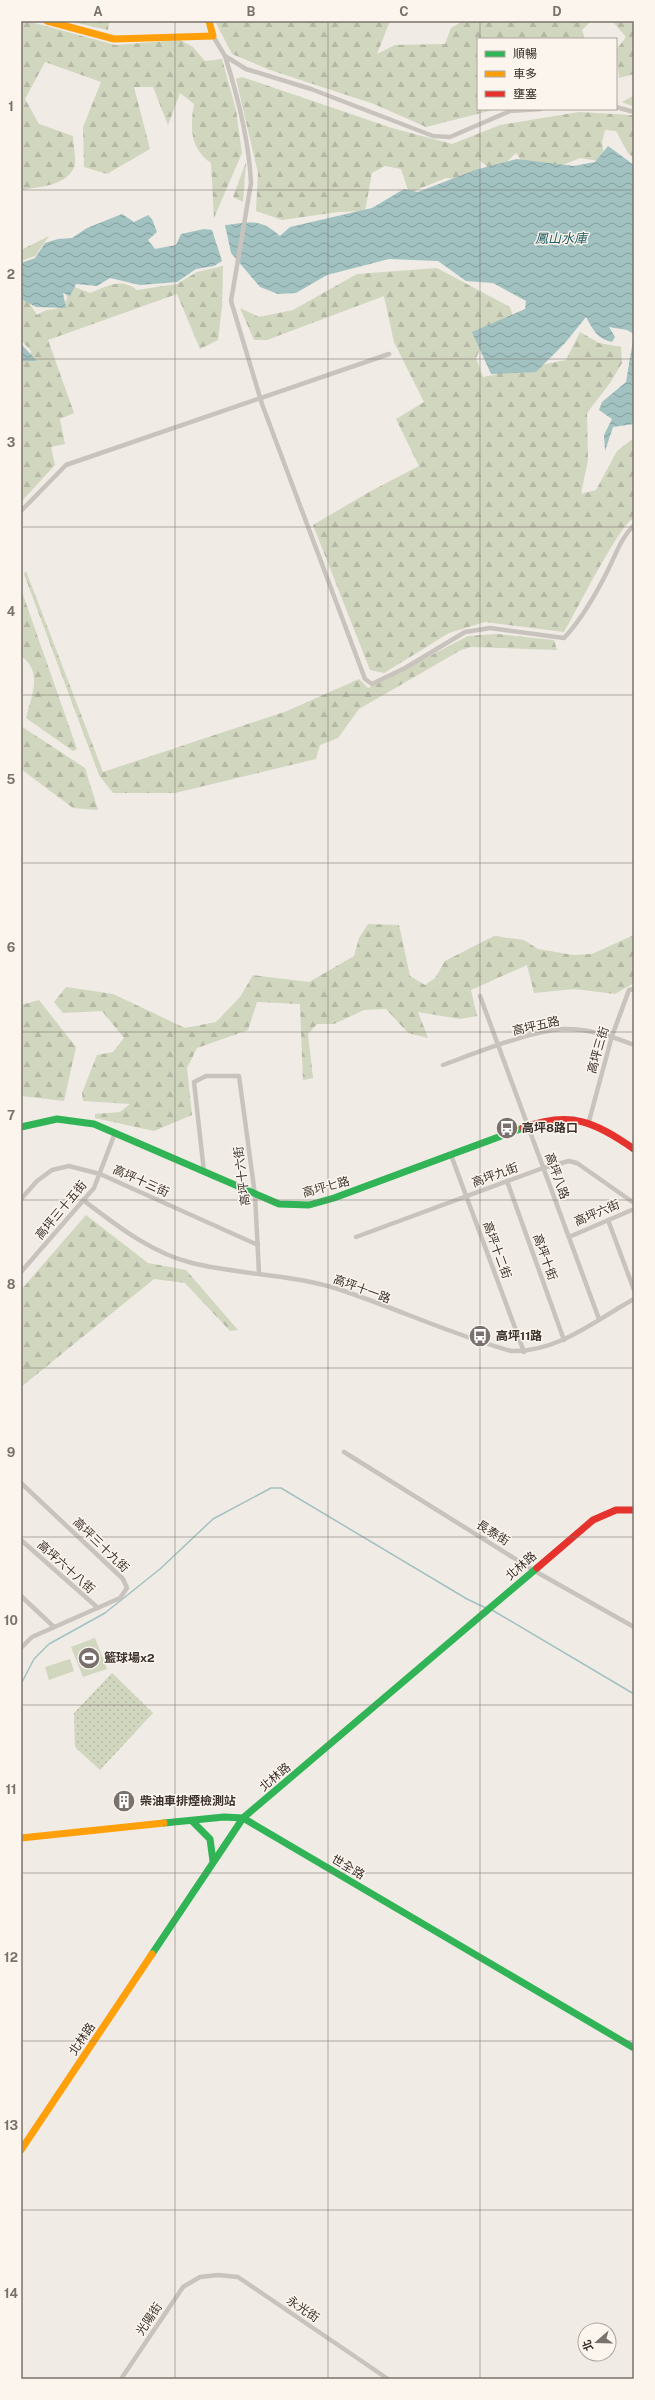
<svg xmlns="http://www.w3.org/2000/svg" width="655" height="2400" font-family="'Public Sans','Noto Sans TC',sans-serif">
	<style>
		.grass { fill: url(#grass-dots) }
		.forest { fill: url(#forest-firs) }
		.cemetery { fill: url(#cemetery-stones) }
		.garden { fill: #d1d6bf }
		.water { fill: url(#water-waves) }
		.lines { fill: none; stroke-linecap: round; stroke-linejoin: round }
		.stream { stroke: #a1c2c1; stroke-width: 1.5 }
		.street { stroke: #c9c3be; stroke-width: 4.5 }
		.fast { stroke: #30b455; stroke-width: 7 }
		.slow { stroke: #ff9f0a; stroke-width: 7 }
		.jam { stroke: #e5322d; stroke-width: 7 }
		.grid { fill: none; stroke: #7a716c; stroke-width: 1; stroke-opacity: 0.55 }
		.labels { text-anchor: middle; stroke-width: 3; stroke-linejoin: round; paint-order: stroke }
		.street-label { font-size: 12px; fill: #3b302b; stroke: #fbf5ee }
		.poi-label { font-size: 12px; font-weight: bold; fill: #3b302b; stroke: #fbf5ee; text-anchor: start }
		.water-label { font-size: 13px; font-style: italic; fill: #1f5a5e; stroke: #fbf5ee }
		.neatline { fill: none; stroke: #7a716c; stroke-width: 1.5 }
		.grid-label { font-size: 13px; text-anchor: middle; font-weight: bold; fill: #7a716c }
	</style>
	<defs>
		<pattern id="grass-dots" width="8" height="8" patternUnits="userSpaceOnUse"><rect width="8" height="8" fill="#d1d6bf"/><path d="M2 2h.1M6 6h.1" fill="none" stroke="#b4b8a4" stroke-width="1.8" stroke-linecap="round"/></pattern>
		<pattern id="forest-firs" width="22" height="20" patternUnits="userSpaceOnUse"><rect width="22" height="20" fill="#d1d6bf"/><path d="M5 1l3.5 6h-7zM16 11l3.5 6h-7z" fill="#b4b8a4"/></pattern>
		<pattern id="cemetery-stones" width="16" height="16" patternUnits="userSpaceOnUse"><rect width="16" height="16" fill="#d1d6bf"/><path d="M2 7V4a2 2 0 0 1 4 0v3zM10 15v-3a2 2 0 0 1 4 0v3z" fill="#b4b8a4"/></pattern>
		<pattern id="water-waves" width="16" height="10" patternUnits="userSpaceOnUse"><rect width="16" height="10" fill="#a1c2c1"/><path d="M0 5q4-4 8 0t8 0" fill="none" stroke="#849e9d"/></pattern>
	</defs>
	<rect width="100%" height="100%" fill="#f0ebe5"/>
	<!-- grass -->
	<path class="grass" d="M 112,1673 L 153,1713 L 100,1770 L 75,1747 L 74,1713 Z"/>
	<!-- forest -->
	<g class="forest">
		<path d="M 215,21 L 390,21 L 377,54 L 395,45 L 445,44 L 451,28 L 463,21 L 591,21 L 582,30 L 585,39 L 478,39 L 478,109 L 497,109 L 426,127 L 374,104 L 270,70 L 232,54 Z"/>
		<path d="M 612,21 L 634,21 L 634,74 L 619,78 L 616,50 L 626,37 Z"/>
		<path d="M 21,22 L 31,22 L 115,45 L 180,40 L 193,47 L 205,61 L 222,59 L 236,110 L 242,153 L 214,218 L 211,163 C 190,148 190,128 194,104 L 180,93 L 168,125 L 153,87 L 134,87 L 150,149 L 107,174 L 84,167 L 83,127 L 101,82 L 45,62 L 25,99 L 39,124 L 73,136 C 73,144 76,156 75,164 C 70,186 38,187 21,190 Z"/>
		<path d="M 242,77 L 392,128 L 452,144 L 500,125 L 579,112 L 631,115 L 634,116 L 634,158 L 628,153 L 616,131 L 605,130 L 602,142 L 605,162 L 580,158 L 533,177 L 516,153 L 495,173 L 479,160 L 480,181 L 446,178 L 409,193 L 401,169 L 385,166 L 372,173 L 365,211 L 338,212 L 282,220 L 256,211 L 258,173 L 236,79 Z"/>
		<path d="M 633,96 L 634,107 L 622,102 Z"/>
		<path d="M 246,162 L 243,202 L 233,197 Z"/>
		<path d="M 49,236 L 35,256 L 21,261 L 21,250 Z"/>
		<path d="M 223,266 L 222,306 L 218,340 L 200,349 L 177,294 L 48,340 L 74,413 L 60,419 L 65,444 L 51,447 L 55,465 L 21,502 L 21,358 L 32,352 L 21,340 L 21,297 L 24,295 L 37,315 L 46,310 L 56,309 L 67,300 L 66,288 L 72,286 L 90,293 C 107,286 121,277 137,290 L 177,284 L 197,272 Z"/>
		<path d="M 437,268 L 510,307 L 515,323 L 487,333 L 476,358 L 483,377 L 566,360 L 580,332 L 599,343 L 621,347 L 622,363 L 610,383 L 587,413 L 588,460 L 581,494 L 596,490 L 617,451 L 634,438 L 634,518 C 620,523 575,614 564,632 L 485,622 L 449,633 L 384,673 L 370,670 L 313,525 L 371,491 L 419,466 L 396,419 L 424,402 L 394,342 L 384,296 L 267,340 L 254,340 L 240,308 L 259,317 L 293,310 L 357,274 Z"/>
		<path d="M 26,571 L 103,772 L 287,711 L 359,679 L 368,688 L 468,636 L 497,634 L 554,640 L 557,650 L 471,647 L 461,650 L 359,709 L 338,738 L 320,745 L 316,759 L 175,793 L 113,793 L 99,775 L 24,574 Z"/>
		<path d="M 21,589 L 77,749 L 73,751 L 26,718 C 32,695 43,671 21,656 Z"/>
		<path d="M 21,726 L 85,768 L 98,810 L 73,808 L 21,769 Z"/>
		<path d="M 368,924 L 399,925 L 410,976 L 425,985 L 435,978 L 445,961 L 494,936 L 524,940 L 538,949 L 573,955 L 592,954 L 634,935 L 634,983 L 615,994 L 575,989 L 534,993 L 527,965 L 471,990 L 477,1016 L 460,1019 L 418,1012 L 428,1038 L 408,1033 L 386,1009 L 364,1010 L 334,1024 L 317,1024 L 308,1034 L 313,1078 L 303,1080 L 300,1004 L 257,1002 L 248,1030 L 197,1048 L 187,1068 L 192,1115 L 154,1131 L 95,1118 L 95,1114 L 120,1112 L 130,1104 L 83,1101 L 82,1093 L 97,1055 L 113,1052 L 124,1038 L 102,1011 L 63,1013 L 54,1002 L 66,987 L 113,994 L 185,1028 L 216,1022 L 240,997 L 253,975 L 309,982 L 354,956 L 359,938 Z"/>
		<path d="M 39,1000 L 76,1047 L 64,1101 L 21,1096 L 21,1005 Z"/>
		<path d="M 86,1215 L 148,1263 L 186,1270 L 238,1330 L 230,1331 L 185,1283 L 154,1279 L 21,1387 L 21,1290 Z"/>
	</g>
	<!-- cemetery -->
	<path class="cemetery" d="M 68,21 L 109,21 L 108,30 Z"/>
	<!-- garden -->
	<g class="garden">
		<path d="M 95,1638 L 107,1669 L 83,1677 L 71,1647 Z"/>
		<path d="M 70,1659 L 74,1671 L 49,1680 L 45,1667 Z"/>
	</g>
	<!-- water -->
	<g class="water">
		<path d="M 608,146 L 634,165 L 634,424 L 613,427 L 605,451 L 604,435 L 612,419 L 599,410 L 602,402 L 626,382 L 634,334 L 627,330 L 609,327 L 615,337 L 612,342 C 597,339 593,329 586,317 L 565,343 L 536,372 L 491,374 L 472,332 L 525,309 L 526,301 L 493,283 L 466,281 L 438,261 L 389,259 L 327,275 L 296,293 L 278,294 L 260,287 L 231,253 L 225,225 C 251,222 259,218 280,236 L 290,227 L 372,208 L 404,189 L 418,192 L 475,170 L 517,159 L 574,166 L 595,162 Z"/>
		<path d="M 122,214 L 134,222 L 148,215 L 152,219 L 157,232 L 148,240 L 155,249 L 176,245 L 181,234 L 204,229 L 212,230 L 222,261 L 214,266 L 196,269 L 177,282 L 140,285 L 110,278 L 97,286 L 76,284 L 70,296 L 63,293 L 66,308 L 36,307 L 21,299 L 21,263 L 35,258 L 45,243 L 58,239 L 72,238 L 87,228 Z"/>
		<path d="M 21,344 L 37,361 L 21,361 Z"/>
	</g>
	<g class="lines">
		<!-- stream -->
		<g class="stream">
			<path d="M 492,1610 L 634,1694"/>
			<path d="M 21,1684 L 34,1659 L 49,1644 L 105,1613 L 160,1569 L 213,1519 L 271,1488 L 281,1488 L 467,1599 L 486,1608"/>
		</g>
		<!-- street -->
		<g class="street">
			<path d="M 213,36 L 225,56 L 246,69 L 311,89 L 433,136 L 450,137 L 510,111 L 541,109"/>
			<path d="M 225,56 C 238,97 249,140 251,183 L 231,301 L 262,404 L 365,679 L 372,684 L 405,668 L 465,632 L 490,628 L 564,638 C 582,619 596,594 608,570 C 616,554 621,538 634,525"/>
			<path d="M 616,107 L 634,112"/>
			<path d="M 21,511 L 66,465 L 389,354"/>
			<path d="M 480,996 L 599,1319"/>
			<path d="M 443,1065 C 476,1053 530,1031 563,1029 C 588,1028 612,1036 634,1045"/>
			<path d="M 589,1121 L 612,1036 L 629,990 L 634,989"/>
			<path d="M 451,1155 L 524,1352"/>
			<path d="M 204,1172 L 194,1082 L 206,1076 L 239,1076 L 255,1195 L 259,1273"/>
			<path d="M 507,1181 L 564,1340"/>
			<path d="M 21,1199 L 37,1181 L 52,1170 L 69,1166 L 100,1174 L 258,1245"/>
			<path d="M 83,1200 C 116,1225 151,1253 192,1263 C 241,1275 292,1274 341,1290 C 398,1309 453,1335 511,1351 C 557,1353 596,1320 634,1299"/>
			<path d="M 608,1220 L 634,1290"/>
			<path d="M 356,1237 L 543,1168 L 569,1161 L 577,1163 L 634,1203"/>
			<path d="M 569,1237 L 634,1209"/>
			<path d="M 21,1272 L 94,1188 L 115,1133"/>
			<path d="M 344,1452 L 533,1570 L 634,1627"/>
			<path d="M 21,1483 L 123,1579 L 127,1588 L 120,1598 L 32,1637 L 21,1648"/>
			<path d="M 21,1540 L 98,1608"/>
			<path d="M 21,1596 L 54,1627"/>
			<path d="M 121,2379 L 183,2287 L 200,2277 L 218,2275 L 238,2277 L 388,2379"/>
		</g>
		<!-- fast -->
		<g class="fast">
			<path d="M 21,1127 L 57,1119 L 94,1124 L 279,1204 L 309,1205 L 334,1198 L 523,1128"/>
			<path d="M 192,1821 L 210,1839 L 213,1861"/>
			<path d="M 164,1823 L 224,1817 L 243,1818 L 634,2048"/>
			<path d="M 152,1954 L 243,1818 L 537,1568"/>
		</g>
		<!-- slow -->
		<g class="slow">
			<path d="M 47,21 L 114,39 L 213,36 L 209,21"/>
			<path d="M 21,1838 L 164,1823"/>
			<path d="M 21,2150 L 152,1954"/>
		</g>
		<!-- jam -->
		<g class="jam">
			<path d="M 523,1128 C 570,1110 595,1122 634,1149"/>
			<path d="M 537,1568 L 593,1520 L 616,1510 L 634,1510"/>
		</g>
	</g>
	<!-- grid -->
	<path class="grid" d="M 175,21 L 175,2379M 328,21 L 328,2379M 480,21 L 480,39M 480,109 L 480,2379M 21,190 L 634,190M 21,359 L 634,359M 21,527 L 634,527M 21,695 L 634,695M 21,863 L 634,863M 21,1032 L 634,1032M 21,1200 L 634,1200M 21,1368 L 634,1368M 21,1537 L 634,1537M 21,1705 L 634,1705M 21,1873 L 634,1873M 21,2041 L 634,2041M 21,2210 L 634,2210"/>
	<!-- icons -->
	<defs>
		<g id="bus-disc" transform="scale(1.15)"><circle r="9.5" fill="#7a716c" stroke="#fbf5ee"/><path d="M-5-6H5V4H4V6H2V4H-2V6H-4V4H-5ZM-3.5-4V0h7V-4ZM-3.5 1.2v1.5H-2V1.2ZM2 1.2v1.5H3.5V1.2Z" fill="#fff"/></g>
		<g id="stadium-disc" transform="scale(1.15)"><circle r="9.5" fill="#7a716c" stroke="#fbf5ee"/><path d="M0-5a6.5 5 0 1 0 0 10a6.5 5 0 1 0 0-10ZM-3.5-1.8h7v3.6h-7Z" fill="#fff"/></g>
		<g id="building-disc" transform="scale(1.15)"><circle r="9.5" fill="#7a716c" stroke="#fbf5ee"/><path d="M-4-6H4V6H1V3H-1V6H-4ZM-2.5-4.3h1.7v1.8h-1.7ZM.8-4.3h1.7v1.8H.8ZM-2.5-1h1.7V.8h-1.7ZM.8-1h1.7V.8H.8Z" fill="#fff"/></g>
	</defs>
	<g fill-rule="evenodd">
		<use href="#bus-disc" x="507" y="1128"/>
		<use href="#bus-disc" x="480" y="1336"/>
		<use href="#stadium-disc" x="89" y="1658"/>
		<use href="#building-disc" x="124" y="1801"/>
	</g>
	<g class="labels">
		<!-- street labels -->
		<g class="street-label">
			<text transform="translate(536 1026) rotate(-13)" y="4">高坪五路</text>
			<text transform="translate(598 1050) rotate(-74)" y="4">高坪三街</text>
			<text transform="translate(495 1175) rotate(-20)" y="4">高坪九街</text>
			<text transform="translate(242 1176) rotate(-97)" y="4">高坪十六街</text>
			<text transform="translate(557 1176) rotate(70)" y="4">高坪八路</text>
			<text transform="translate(141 1181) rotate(24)" y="4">高坪十三街</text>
			<text transform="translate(326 1187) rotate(-15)" y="4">高坪七路</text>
			<text transform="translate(61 1210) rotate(-50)" y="4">高坪三十五街</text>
			<text transform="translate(597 1213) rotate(-23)" y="4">高坪六街</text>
			<text transform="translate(497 1250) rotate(70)" y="4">高坪十二街</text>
			<text transform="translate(545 1257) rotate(70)" y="4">高坪十街</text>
			<text transform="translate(362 1289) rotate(20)" y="4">高坪十一路</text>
			<text transform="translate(493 1533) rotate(32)" y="4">長泰街</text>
			<text transform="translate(101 1545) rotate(44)" y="4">高坪三十九街</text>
			<text transform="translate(521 1566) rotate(-41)" y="4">北林路</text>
			<text transform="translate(66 1567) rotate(42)" y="4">高坪六十八街</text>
			<text transform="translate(275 1777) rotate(-40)" y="4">北林路</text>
			<text transform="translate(348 1867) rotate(30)" y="4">世全路</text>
			<text transform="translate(82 2039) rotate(-56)" y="4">北林路</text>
			<text transform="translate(303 2309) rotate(34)" y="4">永光街</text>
			<text transform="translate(149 2319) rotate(-56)" y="4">光陽街</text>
		</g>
		<!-- poi labels -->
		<g class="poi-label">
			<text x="522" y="1132">高坪8路口</text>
			<text x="496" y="1340">高坪11路</text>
			<text x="104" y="1662">籃球場x2</text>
			<text x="140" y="1805">柴油車排煙檢測站</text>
		</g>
		<!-- water labels -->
		<g class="water-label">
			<text x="561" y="243">鳳山水庫</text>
		</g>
	</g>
	<!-- border -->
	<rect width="655" height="2400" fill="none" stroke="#fbf5ee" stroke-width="44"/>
	<!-- legend -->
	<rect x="477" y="38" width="140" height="72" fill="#fbf5ee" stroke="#aea6a0"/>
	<rect x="485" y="51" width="20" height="6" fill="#30b455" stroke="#aea6a0"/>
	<text x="513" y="58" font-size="12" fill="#3b302b">順暢</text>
	<rect x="485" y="71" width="20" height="6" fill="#ff9f0a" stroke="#aea6a0"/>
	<text x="513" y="78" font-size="12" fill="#3b302b">車多</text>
	<rect x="485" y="91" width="20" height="6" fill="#e5322d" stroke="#aea6a0"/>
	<text x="513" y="98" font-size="12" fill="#3b302b">壅塞</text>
	<!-- north arrow -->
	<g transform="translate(597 2342) rotate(250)"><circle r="19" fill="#fbf5ee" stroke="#aea6a0"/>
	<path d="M0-3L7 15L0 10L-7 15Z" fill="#7a716c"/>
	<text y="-6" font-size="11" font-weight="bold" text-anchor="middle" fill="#3b302b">北</text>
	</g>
	<rect x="22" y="22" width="611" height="2356" class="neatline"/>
	<g class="grid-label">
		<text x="98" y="16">A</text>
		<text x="251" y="16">B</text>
		<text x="404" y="16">C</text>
		<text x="557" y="16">D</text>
		<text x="11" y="111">1</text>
		<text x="11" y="279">2</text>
		<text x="11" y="447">3</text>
		<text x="11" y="616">4</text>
		<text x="11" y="784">5</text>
		<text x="11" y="952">6</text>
		<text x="11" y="1120">7</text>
		<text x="11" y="1289">8</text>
		<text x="11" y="1457">9</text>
		<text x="11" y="1625">10</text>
		<text x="11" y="1794">11</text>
		<text x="11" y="1962">12</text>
		<text x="11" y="2130">13</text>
		<text x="11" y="2298">14</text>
	</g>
</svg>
